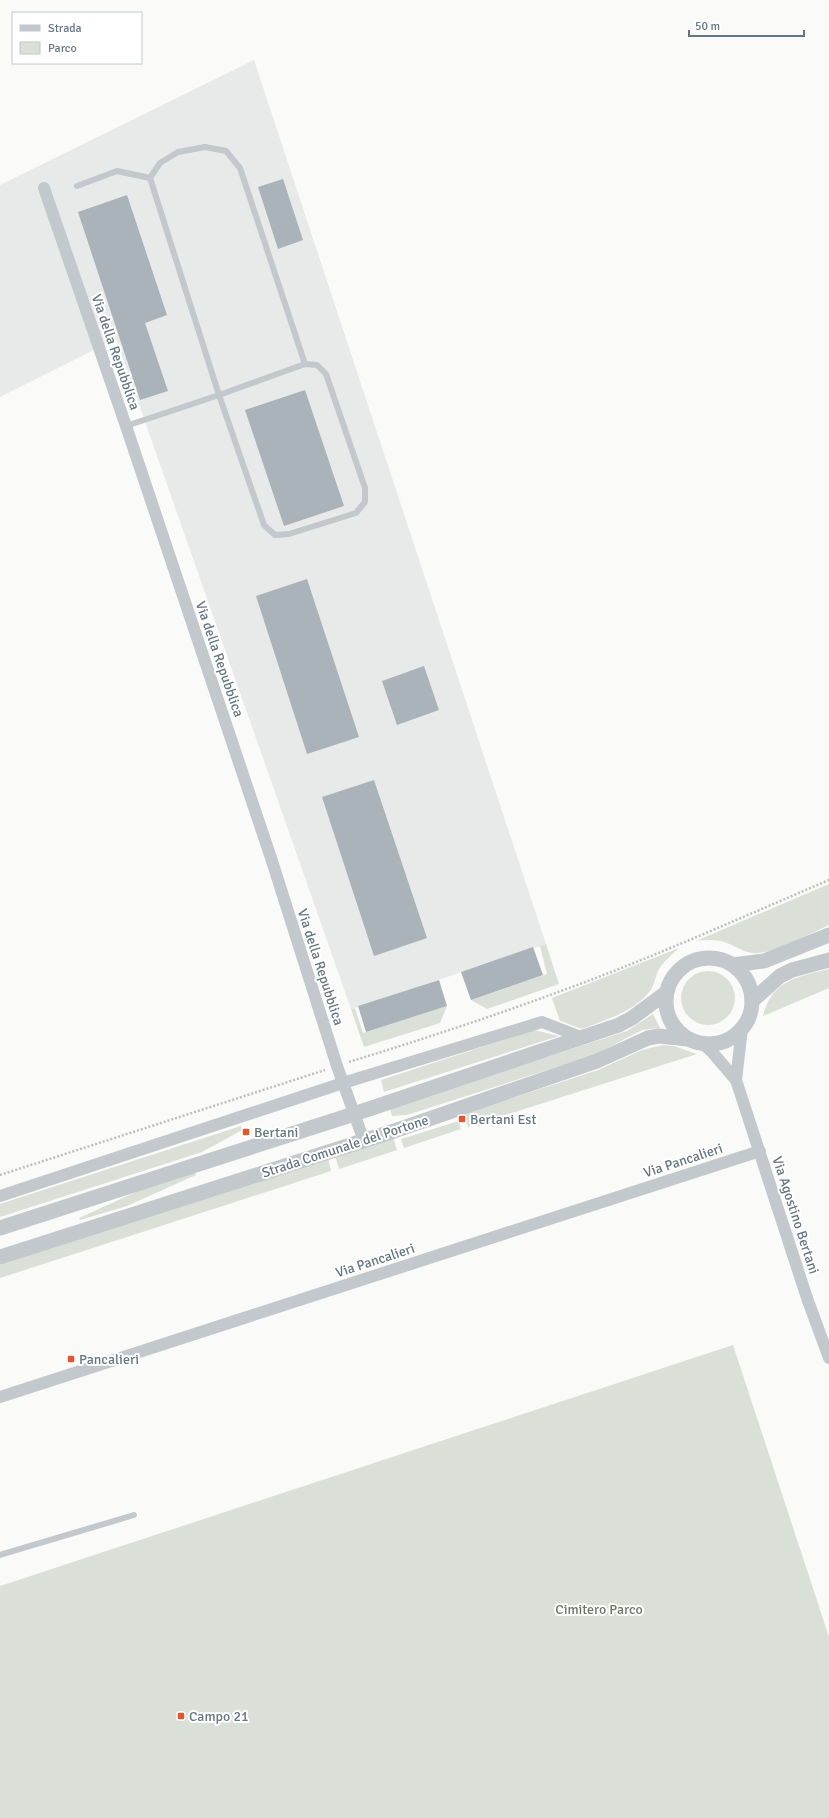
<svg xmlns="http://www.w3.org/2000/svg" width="829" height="1818" font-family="Signika,sans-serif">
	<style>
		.built { fill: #e8e9e9 }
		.green { fill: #dadfd7 }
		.building { fill: #aab3b9 }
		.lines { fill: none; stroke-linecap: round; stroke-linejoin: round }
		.path { stroke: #bbbfc2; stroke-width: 2.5; stroke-dasharray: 2 2; stroke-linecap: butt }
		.service { stroke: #c3c8cc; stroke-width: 6 }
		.minor { stroke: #c3c8cc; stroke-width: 12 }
		.tertiary { stroke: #c3c8cc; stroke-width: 15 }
		.poi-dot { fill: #e4572e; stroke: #fff; stroke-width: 1.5 }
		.labels { text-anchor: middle; stroke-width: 4; stroke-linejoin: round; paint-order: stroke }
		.street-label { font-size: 14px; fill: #657683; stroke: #fff }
		.poi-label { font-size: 14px; fill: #657683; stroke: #fff; text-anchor: start }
		.park-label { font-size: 14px; fill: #687a64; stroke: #fff }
	</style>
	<rect width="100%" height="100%" fill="#fafaf8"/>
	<!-- built -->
	<path class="built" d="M 254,60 L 546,944 L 351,1009 L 116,339 L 0,397 L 0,185 Z"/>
	<!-- green -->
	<g class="green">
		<path d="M 829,884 L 829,925 C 811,933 771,955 753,953 C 743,952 736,946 727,943 C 717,939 706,940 696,941 Z"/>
		<path d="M 546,944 L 559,984 L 487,1009 L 471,1000 L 547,974 L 540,946 Z"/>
		<path d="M 679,948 C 671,955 663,962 658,971 C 655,978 654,986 650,991 C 634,1012 605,1020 582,1029 L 560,1021 L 552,998 Z"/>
		<path d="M 829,969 L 829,988 L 763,1016 C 772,980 797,977 829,969 Z"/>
		<circle cx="708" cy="998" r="27"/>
		<path d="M 447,1006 L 440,1023 L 364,1047 L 351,1009 L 355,1008 L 363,1033 Z"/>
		<path d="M 653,1014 L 660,1028 L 642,1030 L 594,1055 L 407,1115 L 392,1116 L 390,1108 L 627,1031 Z"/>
		<path d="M 534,1030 L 559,1036 L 384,1092 L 381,1080 Z"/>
		<path d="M 663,1045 L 674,1046 L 697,1054 L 468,1127 L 464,1114 L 598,1070 L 642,1050 Z"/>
		<path d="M 459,1121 L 461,1129 L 404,1148 L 401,1139 Z"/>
		<path d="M 241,1126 L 242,1130 L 202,1152 L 0,1217 L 0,1204 Z"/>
		<path d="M 393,1137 L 397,1150 L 339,1169 L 335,1156 Z"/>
		<path d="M 328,1158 L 331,1171 L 0,1278 L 0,1265 Z"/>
		<path d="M 195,1172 L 196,1175 L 127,1206 L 80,1220 L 79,1218 L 145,1188 Z"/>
		<path d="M 733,1345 L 829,1637 L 829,1818 L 0,1818 L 0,1586 Z"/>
	</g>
	<!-- building -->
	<g class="building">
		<path d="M 283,179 L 303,240 L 278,249 L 258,187 Z"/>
		<path d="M 127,195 L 167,315 L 145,323 L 168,391 L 140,400 L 78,212 Z"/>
		<path d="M 305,390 L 344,506 L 284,526 L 245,410 Z"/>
		<path d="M 307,579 L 359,737 L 307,754 L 256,596 Z"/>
		<path d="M 424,666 L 439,710 L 397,725 L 382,681 Z"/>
		<path d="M 374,780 L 427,938 L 374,956 L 322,797 Z"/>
		<path d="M 533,947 L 543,975 L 471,1000 L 461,972 Z"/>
		<path d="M 439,980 L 447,1006 L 366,1032 L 358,1006 Z"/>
	</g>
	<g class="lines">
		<!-- path -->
		<g class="path">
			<path d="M 349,1062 C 420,1040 491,1017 561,991 C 652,958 740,918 829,880"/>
			<path d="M 0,1175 L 325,1070"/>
		</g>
		<!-- service -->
		<g class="service">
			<path d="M 77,186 L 117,171 L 150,178"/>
			<path d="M 126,426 L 219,395 L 305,364 L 240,168 L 226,151 L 205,147 L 178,152 L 160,163 L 150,178 L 219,395 L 264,525 L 275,535 L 289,534 L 356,513 L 365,502 L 365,488 L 326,374 L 317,365 L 305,364"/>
			<path d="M 0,1555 L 134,1515"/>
		</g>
		<!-- minor -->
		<g class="minor">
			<path d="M 44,188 L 126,426 L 272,861 L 337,1066 L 364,1141"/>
			<path d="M 703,1044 L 712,1052 L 736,1080 L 807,1298 L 829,1358"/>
			<path d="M 736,1080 L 742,1028"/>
			<path d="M 0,1196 L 343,1083 L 542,1022 L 581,1037"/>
			<path d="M 0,1397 L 760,1151"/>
		</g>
		<!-- tertiary -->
		<g class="tertiary">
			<circle cx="709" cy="1001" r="43"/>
			<path d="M 733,965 L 764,961 L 829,935"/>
			<path d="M 752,1001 L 780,976 L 792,970 L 829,960"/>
			<path d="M 0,1228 L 354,1114 L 619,1025 L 632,1018 L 667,992"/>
			<path d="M 0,1257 L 394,1131 L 597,1061 L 648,1038 L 659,1036 L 688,1039"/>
		</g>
	</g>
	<!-- markers -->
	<g class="poi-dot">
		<rect x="458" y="1115" width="8" height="8" rx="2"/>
		<rect x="242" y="1128" width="8" height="8" rx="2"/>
		<rect x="67" y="1355" width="8" height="8" rx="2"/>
		<rect x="177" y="1712" width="8" height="8" rx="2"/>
	</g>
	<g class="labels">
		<!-- street labels -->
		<g class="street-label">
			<text transform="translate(116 352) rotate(71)" y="5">Via della Repubblica</text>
			<text transform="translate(220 659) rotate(71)" y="5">Via della Repubblica</text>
			<text transform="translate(321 967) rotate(72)" y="5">Via della Repubblica</text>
			<text transform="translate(345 1146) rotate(-18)" y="5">Strada Comunale del Portone</text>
			<text transform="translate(683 1160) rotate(-18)" y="5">Via Pancalieri</text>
			<text transform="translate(796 1215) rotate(72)" y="5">Via Agostino Bertani</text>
			<text transform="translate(375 1260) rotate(-18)" y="5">Via Pancalieri</text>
		</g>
		<!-- poi labels -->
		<g class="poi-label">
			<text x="470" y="1124">Bertani Est</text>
			<text x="254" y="1137">Bertani</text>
			<text x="79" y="1364">Pancalieri</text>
			<text x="189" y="1721">Campo 21</text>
		</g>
		<!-- park labels -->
		<g class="park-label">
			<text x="599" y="1614">Cimitero Parco</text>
		</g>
	</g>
	<!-- legend -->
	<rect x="12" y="12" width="130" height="52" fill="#ffffff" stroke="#c1c8cd"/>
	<rect x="20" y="25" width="20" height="6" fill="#c3c8cc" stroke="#c1c8cd"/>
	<text x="48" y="32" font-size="12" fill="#657683">Strada</text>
	<rect x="20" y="42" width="20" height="12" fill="#dadfd7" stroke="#c1c8cd"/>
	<text x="48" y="52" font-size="12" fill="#657683">Parco</text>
	<!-- scale -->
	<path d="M689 30v6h115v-6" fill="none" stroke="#657683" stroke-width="2"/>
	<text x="695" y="30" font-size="12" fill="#657683" stroke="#ffffff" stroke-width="3" paint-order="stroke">50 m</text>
</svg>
